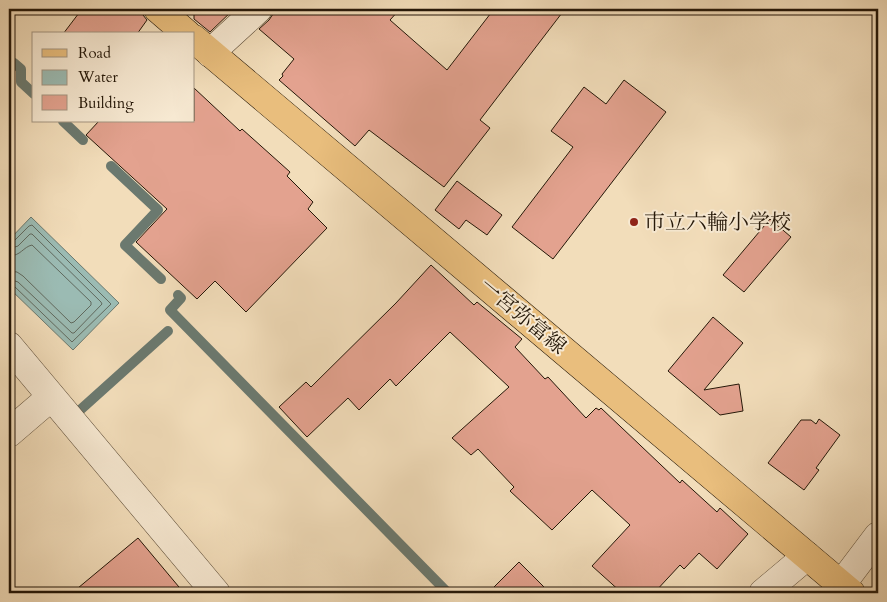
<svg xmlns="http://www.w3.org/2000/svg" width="887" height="602" font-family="Cardo,'Noto Serif JP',serif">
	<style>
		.water { fill: #9bbbb3; stroke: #6b796f }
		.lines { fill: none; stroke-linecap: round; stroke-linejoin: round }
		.shore { stroke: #60695e; stroke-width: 1 }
		.stream { stroke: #6b796f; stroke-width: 10 }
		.building { fill: #e3a28f; stroke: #241708 }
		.minor-casing { stroke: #584834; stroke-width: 29 }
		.major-casing { stroke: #241708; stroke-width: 29 }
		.minor { stroke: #f7e9d2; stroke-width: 28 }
		.major { stroke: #e9be7d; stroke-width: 28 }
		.poi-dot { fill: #8f2418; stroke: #f7e9d2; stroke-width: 2 }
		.labels { text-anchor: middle; stroke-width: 4; stroke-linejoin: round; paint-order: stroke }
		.poi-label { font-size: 21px; fill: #241708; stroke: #f7e9d2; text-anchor: start }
		.street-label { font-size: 21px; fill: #241708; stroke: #f7e9d2 }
	</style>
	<rect width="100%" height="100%" fill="#f2ddba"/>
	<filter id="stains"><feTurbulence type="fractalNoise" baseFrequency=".004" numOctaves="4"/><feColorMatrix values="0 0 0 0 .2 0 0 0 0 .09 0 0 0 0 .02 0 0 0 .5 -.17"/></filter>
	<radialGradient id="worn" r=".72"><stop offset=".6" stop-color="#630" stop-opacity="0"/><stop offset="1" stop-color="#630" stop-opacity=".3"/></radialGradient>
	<!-- water -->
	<path class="water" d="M 31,217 L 119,303 L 73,350 L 9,288 L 9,240 Z"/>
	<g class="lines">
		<!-- shore -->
		<g class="shore">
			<path d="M 9,243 L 14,241 L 29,226 L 32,225 L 111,304 L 72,342 L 14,286 L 9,285"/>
			<path d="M 9,249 L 18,246 L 30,234 L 32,234 L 101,302 L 102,304 L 74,333 L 72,333 L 18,282 L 9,279"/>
			<path d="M 9,256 C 21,256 23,247 32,245 L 91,302 L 91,305 L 74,322 L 71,323 L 23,276 L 17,272 L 9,271"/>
		</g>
		<!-- stream -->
		<g class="stream">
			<path d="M 14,63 L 21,69 L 21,82 L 34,94"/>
			<path d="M 63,121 L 83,140"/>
			<path d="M 111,166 L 158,210 L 125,245 L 161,279"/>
			<path d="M 178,295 L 181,298 L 170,310 L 448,593"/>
			<path d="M 79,411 L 168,331"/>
		</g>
	</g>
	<!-- building -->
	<g class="building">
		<path d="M 82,9 L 143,9 L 143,15 L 147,20 L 137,34 L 63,34 Z"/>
		<path d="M 194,9 L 234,9 L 210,32 L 194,19 Z"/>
		<path d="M 273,9 L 400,9 L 390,20 L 447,70 L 494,9 L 565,9 L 480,120 L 490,128 L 444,187 L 369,130 L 355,146 L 279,80 L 283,76 L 282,74 L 294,59 L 259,29 L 269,20 L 273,14 Z"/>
		<path d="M 624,80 L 666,112 L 553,259 L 512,227 L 573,147 L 551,131 L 584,87 L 606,104 Z"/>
		<path d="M 194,88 L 240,131 L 242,129 L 290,172 L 287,176 L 313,202 L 308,209 L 327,228 L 246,312 L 215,281 L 197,299 L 136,242 L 167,209 L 86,135 L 99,121 L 194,121 Z"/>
		<path d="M 457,181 L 502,215 L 487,235 L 466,220 L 459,229 L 435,210 Z"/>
		<path d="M 770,219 L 791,237 L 744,292 L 723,275 Z"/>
		<path d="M 431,265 L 474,305 L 477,302 L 522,339 L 515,347 L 545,379 L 548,377 L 586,418 L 596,408 L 599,410 L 601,408 L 680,483 L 682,480 L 717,512 L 720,508 L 748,534 L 717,569 L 699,553 L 684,569 L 680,565 L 654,593 L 622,593 L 592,566 L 630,525 L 592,490 L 552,530 L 510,491 L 514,487 L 478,449 L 471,455 L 452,438 L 509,387 L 450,332 L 396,386 L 390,379 L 359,410 L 348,398 L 307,437 L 279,407 L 306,382 L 311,387 L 396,303 Z"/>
		<path d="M 713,317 L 743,343 L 704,390 L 739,384 L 743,411 L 720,415 L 668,371 Z"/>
		<path d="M 819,419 L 840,435 L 816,468 L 819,470 L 804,490 L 768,463 L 801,420 L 811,420 L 816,424 Z"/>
		<path d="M 138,538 L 184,593 L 72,593 Z"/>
		<path d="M 519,562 L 550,593 L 488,593 Z"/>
	</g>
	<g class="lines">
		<!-- minor casing -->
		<g class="minor-casing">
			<g id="minor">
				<path d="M 210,53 L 258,9"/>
				<path d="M 9,346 L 216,593"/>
				<path d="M 9,433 L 51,397"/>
				<path d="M 841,585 L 878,536"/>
				<path d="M 763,593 L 807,556"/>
			</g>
		</g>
		<!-- major casing -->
		<g class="major-casing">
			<g id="major">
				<path d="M 158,9 L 187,34"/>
				<path d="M 194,39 L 851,593"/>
			</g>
		</g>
		<!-- minor -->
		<use href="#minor" class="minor"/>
		<!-- major -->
		<use href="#major" class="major"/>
	</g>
	<!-- markers -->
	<circle class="poi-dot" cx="634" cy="222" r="5"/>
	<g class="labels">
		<!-- poi labels -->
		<g class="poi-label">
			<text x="644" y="229">市立六輪小学校</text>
		</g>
		<!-- street labels -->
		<g class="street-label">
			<text transform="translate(523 316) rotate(40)" y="7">一宮弥富線</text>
		</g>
	</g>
	<!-- margin -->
	<rect width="887" height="602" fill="none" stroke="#f2ddba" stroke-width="30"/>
	<rect x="10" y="10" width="867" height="582" fill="none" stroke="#241708" stroke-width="2.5"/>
	<rect x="15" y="15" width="857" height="572" fill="none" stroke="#241708"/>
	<!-- legend -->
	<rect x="32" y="32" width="162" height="90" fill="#f7e9d2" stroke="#a39581"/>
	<rect x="42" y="49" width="25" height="8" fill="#e9be7d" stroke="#a39581"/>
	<text x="78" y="58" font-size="15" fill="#241708">Road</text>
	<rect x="42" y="70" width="25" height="15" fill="#9bbbb3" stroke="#a39581"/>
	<text x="78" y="82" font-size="15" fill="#241708">Water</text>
	<rect x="42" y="95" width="25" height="15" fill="#e3a28f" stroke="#a39581"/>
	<text x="78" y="108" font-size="15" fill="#241708">Building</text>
	<rect width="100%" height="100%" filter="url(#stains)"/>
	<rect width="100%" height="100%" fill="url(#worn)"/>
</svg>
